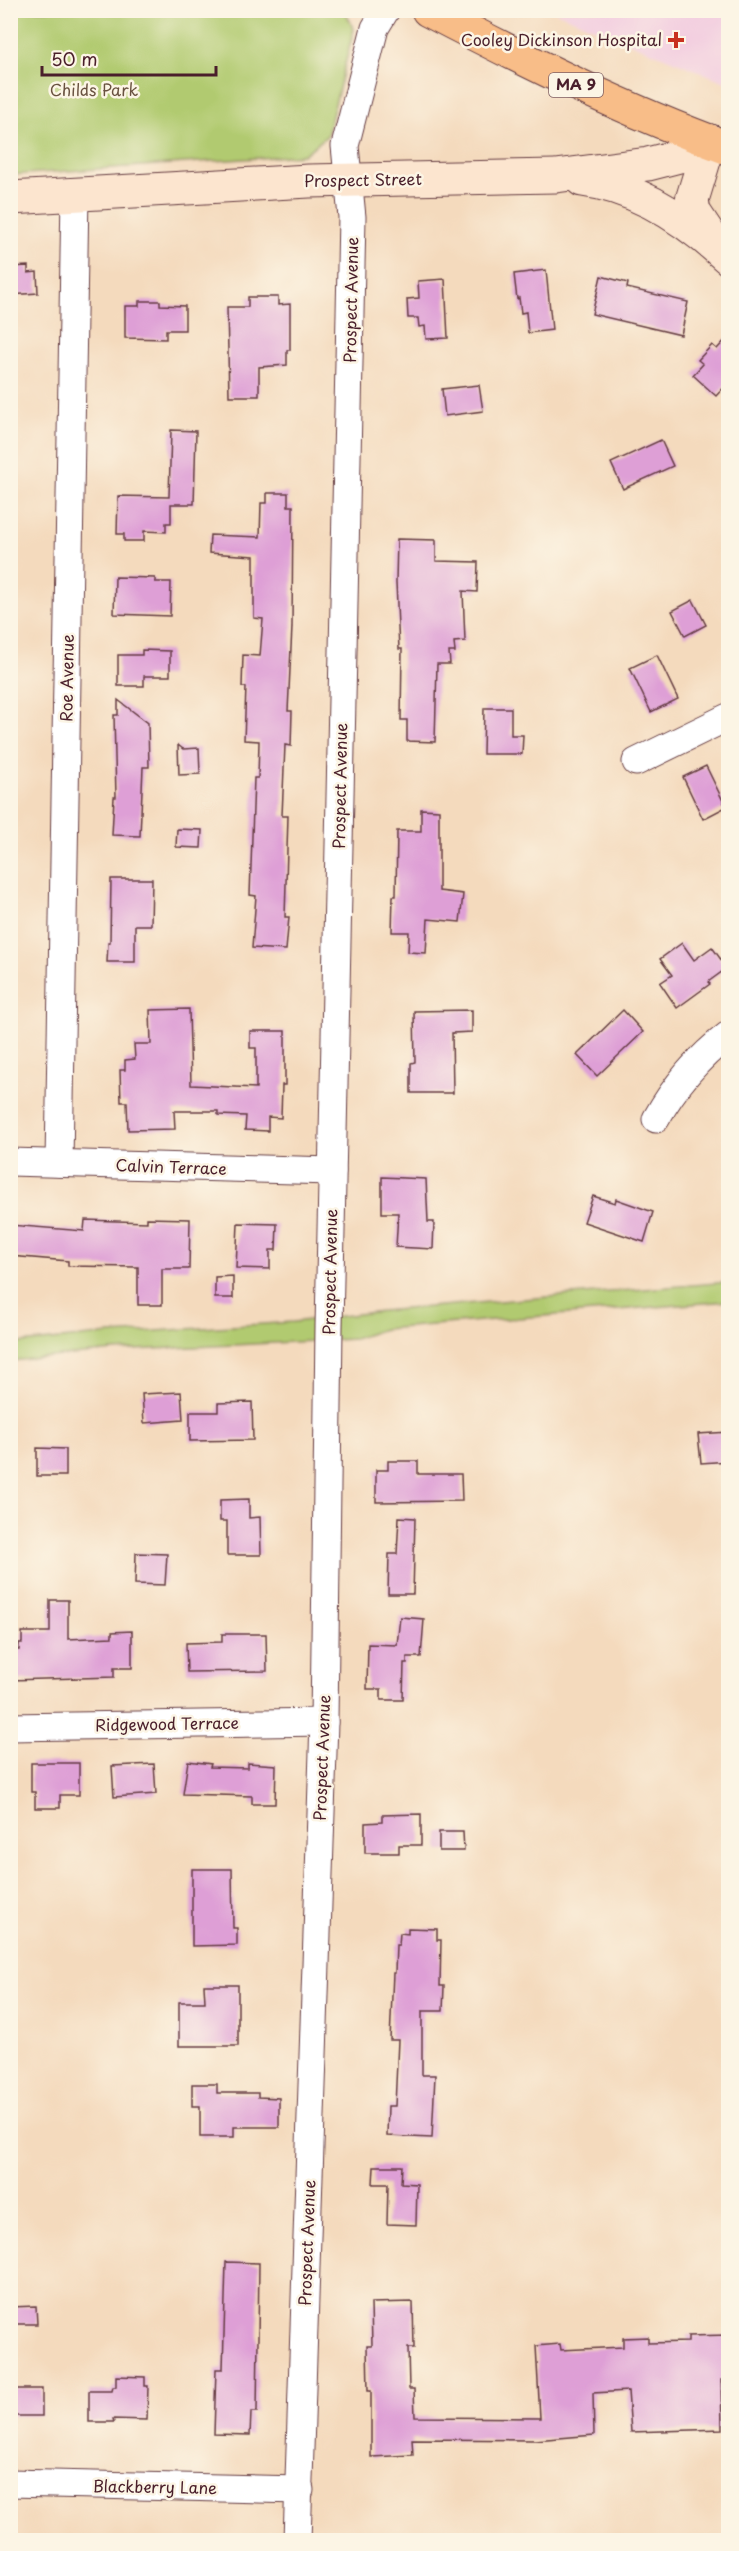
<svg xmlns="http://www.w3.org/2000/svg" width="739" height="2551" font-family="'Playpen Sans',sans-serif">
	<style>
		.built { fill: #f3cfe0 }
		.green { fill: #b1ca70; stroke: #7e744e; stroke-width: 1.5 }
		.building { fill: #de9fd6 }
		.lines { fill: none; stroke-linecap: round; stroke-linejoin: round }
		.street-casing { stroke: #643b41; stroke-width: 29 }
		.secondary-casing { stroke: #643b41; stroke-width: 35 }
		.highway-casing { stroke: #643b41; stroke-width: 35 }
		.street { stroke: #fff; stroke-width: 27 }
		.secondary { stroke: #fce5cf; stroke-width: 33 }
		.highway { stroke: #f8bd88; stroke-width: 33 }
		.poi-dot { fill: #c8321e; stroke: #fcf5e5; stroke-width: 2 }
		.labels { text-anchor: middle; stroke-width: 5; stroke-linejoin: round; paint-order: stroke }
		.shield { fill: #fcf5e5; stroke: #7f5f63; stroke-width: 1.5 }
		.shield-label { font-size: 15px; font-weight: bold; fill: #4a1f2b }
		.poi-label { font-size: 16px; fill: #4a1f2b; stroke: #fcf5e5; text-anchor: end }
		.park-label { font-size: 16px; fill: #695240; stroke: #fcf5e5 }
		.street-label { font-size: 16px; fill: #4a1f2b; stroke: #fcf5e5 }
	</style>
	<rect width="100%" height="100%" fill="#fcf5e5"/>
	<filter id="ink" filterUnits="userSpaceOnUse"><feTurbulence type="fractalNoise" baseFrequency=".0167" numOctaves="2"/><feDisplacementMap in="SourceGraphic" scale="12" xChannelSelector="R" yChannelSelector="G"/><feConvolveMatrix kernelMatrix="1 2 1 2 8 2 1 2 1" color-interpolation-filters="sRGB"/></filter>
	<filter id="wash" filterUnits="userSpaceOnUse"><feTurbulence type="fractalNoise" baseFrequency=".008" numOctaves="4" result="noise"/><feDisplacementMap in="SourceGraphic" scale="24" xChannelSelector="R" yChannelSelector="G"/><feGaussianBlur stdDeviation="1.35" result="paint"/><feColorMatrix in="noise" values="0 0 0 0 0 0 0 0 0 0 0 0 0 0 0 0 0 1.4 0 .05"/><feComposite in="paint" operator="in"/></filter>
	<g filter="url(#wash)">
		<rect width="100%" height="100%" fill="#f4dabd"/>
		<!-- built -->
		<path class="built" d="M 553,11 L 728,11 L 728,83 L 693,69 Z"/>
		<!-- green -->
		<g class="green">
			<path d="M 11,10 L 345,11 L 354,29 L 327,136 L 303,155 L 11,175 Z"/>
			<path d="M 728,1282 L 728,1301 L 384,1329 L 354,1339 L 114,1351 L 11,1361 L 11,1344 L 111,1334 L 293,1322 L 382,1311 Z"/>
		</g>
		<g id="blocks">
			<!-- building -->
			<g class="building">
				<path d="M 28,266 L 28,273 L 37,272 L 38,293 L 10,295 L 10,267 Z"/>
				<path d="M 546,270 L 552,330 L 528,333 L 526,312 L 521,313 L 519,298 L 517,299 L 514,274 Z"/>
				<path d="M 601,276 L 628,283 L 627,288 L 688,302 L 681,335 L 592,314 Z"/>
				<path d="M 445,279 L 448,338 L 426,339 L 425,326 L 419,327 L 418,318 L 408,318 L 407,299 L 419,298 L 418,281 Z"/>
				<path d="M 248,297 L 278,297 L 278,305 L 290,304 L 290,350 L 287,350 L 287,365 L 259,367 L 259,396 L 229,396 L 227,307 L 248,307 Z"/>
				<path d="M 139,301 L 160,301 L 160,305 L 185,306 L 185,330 L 166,330 L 166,339 L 125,338 L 125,306 L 139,306 Z"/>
				<path d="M 729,336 L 729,382 L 716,396 L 693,375 L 703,364 L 698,360 L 712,345 L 717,349 Z"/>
				<path d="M 479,385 L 483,411 L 445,416 L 442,389 Z"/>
				<path d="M 171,430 L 196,431 L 194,504 L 171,504 L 171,523 L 166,523 L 166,532 L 144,531 L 144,541 L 124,541 L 124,534 L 117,534 L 118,496 L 169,497 Z"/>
				<path d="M 661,440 L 673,466 L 623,489 L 611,463 Z"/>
				<path d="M 267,493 L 288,493 L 288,506 L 293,506 L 292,627 L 288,711 L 292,711 L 291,746 L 285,745 L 282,816 L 288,816 L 285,917 L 289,917 L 286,950 L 252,948 L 256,896 L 250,895 L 254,778 L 258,778 L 259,741 L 244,740 L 246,687 L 242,687 L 243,655 L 260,656 L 263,619 L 254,618 L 254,556 L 209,553 L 210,535 L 260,537 L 261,503 L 267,503 Z"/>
				<path d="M 397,539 L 436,540 L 436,561 L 478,562 L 477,592 L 463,591 L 465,641 L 454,642 L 455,652 L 449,652 L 450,664 L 437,664 L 435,742 L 407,741 L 407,720 L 401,720 L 402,649 L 399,649 L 396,582 Z"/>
				<path d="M 115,577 L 155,578 L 155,582 L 171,582 L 170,616 L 114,614 Z"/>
				<path d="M 693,600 L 706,625 L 685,636 L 672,611 Z"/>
				<path d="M 142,650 L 170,651 L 170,676 L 144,676 L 144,686 L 118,686 L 118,655 L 142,655 Z"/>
				<path d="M 657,655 L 678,699 L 651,712 L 630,668 Z"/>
				<path d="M 118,700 L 148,723 L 149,767 L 143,767 L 140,836 L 112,835 L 114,797 L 116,797 L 114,715 L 118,715 Z"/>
				<path d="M 484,708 L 511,708 L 511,735 L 523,735 L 522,754 L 483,754 Z"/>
				<path d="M 178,745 L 183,749 L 199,748 L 200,774 L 179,775 Z"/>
				<path d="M 706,766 L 726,807 L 703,819 L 683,777 Z"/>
				<path d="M 421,809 L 439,810 L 439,891 L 463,894 L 460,922 L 428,919 L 426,953 L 408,952 L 409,932 L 392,932 L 393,896 L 396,896 L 397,831 L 421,831 Z"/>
				<path d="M 177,829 L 202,830 L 201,848 L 176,847 Z"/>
				<path d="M 111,879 L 152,879 L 151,925 L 135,925 L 135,962 L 107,962 L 108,942 L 110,942 Z"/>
				<path d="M 682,943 L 694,960 L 712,947 L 727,968 L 708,982 L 710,984 L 677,1008 L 660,983 L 672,975 L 660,959 Z"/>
				<path d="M 189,1009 L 191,1085 L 256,1088 L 256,1048 L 250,1048 L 250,1031 L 285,1031 L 285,1085 L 282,1085 L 281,1118 L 268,1117 L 268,1131 L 245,1130 L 246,1116 L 218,1115 L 218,1111 L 174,1111 L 175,1129 L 128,1130 L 127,1102 L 121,1102 L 120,1070 L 125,1070 L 125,1060 L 135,1059 L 134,1044 L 151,1044 L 150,1010 Z"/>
				<path d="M 472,1010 L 472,1032 L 452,1033 L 453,1093 L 411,1093 L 411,1063 L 415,1062 L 414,1011 Z"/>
				<path d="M 623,1010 L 643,1032 L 597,1076 L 577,1055 Z"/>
				<path d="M 382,1177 L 426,1179 L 428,1222 L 434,1222 L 433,1249 L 396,1247 L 398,1213 L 382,1213 Z"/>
				<path d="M 593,1196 L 615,1203 L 616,1199 L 653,1212 L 644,1242 L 584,1222 Z"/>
				<path d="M 147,1218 L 190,1219 L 189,1269 L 162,1269 L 162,1305 L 138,1305 L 138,1267 L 68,1266 L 68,1261 L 10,1256 L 10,1225 L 84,1231 L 85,1220 L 147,1222 Z"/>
				<path d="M 238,1223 L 277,1224 L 276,1250 L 270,1250 L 270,1269 L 236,1268 Z"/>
				<path d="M 233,1276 L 233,1298 L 215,1298 L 215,1277 Z"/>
				<path d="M 181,1392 L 183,1420 L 144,1423 L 142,1394 Z"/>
				<path d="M 252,1402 L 253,1440 L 190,1441 L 190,1412 L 218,1412 L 218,1403 Z"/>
				<path d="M 729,1432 L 729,1461 L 701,1463 L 698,1434 Z"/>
				<path d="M 37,1448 L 66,1449 L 66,1476 L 37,1476 Z"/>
				<path d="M 388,1461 L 418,1461 L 418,1474 L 461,1474 L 462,1501 L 376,1502 L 376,1470 L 388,1470 Z"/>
				<path d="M 249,1499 L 249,1518 L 260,1517 L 261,1555 L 227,1555 L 227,1521 L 220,1521 L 220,1500 Z"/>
				<path d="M 399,1517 L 415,1518 L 413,1594 L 388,1594 L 389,1554 L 397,1554 Z"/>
				<path d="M 136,1553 L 167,1554 L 165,1585 L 135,1584 Z"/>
				<path d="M 50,1600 L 68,1600 L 68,1639 L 112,1637 L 112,1632 L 132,1631 L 132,1668 L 114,1668 L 114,1677 L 10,1680 L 10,1659 L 15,1658 L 15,1650 L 19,1650 L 19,1643 L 22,1643 L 22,1632 L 50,1632 Z"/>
				<path d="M 400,1617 L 424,1619 L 421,1657 L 407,1657 L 407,1663 L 404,1663 L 403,1700 L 381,1700 L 381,1689 L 367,1689 L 368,1644 L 397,1645 Z"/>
				<path d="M 222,1634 L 266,1634 L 267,1671 L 187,1672 L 186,1643 L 222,1642 Z"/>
				<path d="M 188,1761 L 211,1764 L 210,1767 L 248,1768 L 248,1763 L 276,1765 L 275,1804 L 252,1804 L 252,1796 L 183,1794 Z"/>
				<path d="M 31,1763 L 79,1763 L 79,1795 L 60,1795 L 60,1808 L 35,1808 L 35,1792 L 31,1792 Z"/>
				<path d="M 154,1764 L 156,1794 L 114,1797 L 112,1766 Z"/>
				<path d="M 421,1814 L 421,1845 L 399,1845 L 399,1853 L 365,1853 L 365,1823 L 382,1822 L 382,1815 Z"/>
				<path d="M 439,1832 L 463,1832 L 464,1851 L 439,1851 Z"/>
				<path d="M 192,1869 L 232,1869 L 233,1928 L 237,1928 L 237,1945 L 192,1946 Z"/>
				<path d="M 408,1928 L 437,1929 L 437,1940 L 441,1940 L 440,1986 L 444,1986 L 443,2011 L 422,2011 L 422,2075 L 435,2075 L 432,2138 L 387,2136 L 388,2106 L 395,2106 L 398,2040 L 390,2040 L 393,1973 L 395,1973 L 396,1945 L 399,1945 L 400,1933 L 408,1934 Z"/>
				<path d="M 204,1985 L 238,1985 L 238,2046 L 179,2046 L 179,2002 L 205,2002 Z"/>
				<path d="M 192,2084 L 217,2084 L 217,2093 L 258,2093 L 258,2097 L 279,2098 L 279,2127 L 234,2127 L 234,2137 L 200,2137 L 200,2106 L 192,2106 Z"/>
				<path d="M 374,2166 L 402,2166 L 401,2183 L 417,2184 L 416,2225 L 387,2224 L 388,2184 L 373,2184 Z"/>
				<path d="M 226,2262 L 259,2263 L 257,2412 L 251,2412 L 250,2435 L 214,2434 L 216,2369 L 223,2369 Z"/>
				<path d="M 413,2302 L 414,2348 L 408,2348 L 409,2389 L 414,2389 L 415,2417 L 540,2418 L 536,2346 L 560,2344 L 561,2350 L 623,2347 L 623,2338 L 648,2337 L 648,2343 L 688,2342 L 688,2336 L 729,2335 L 729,2379 L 721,2380 L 722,2429 L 631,2432 L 628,2391 L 593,2393 L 594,2435 L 535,2440 L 412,2439 L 413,2455 L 371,2457 L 371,2391 L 368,2391 L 367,2346 L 372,2346 L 371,2303 Z"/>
				<path d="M 36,2306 L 37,2324 L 10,2324 L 10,2307 Z"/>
				<path d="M 116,2376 L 145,2377 L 145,2386 L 148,2386 L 147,2420 L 113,2419 L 114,2422 L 89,2422 L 89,2391 L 112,2391 L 113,2387 L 116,2387 Z"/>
				<rect x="10" y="2389" width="32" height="27"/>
			</g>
		</g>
	</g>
	<g filter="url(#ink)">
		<use href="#blocks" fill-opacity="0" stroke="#643b41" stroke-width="1.5"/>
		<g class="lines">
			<!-- street casing -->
			<g class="street-casing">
				<g id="street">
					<path d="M 636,762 L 728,717"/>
					<path d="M 656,1119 C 675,1085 698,1058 728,1035"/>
					<path d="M 10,1162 L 332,1171"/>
					<path d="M 59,1163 L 75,194"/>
					<path d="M 10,1727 L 324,1722"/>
					<path d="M 10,2483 L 300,2490"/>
					<path d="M 297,2540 L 324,1722 L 329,1327 L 352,217 L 345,146 L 375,28 L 386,10"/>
				</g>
			</g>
			<!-- secondary casing -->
			<g class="secondary-casing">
				<g id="secondary">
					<path d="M 710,141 L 692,200 L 694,212 L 712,239"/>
					<path d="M 582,180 C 637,187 688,221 728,258"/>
					<path d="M 10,198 L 309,181 L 556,176 L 648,164 L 683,155 L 710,141"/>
				</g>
			</g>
			<!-- highway casing -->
			<g class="highway-casing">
				<path id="highway" d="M 428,10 C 526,61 624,110 728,148"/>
			</g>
			<!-- street -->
			<use href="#street" class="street"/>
			<!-- secondary -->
			<use href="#secondary" class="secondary"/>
			<!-- highway -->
			<use href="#highway" class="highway"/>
		</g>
	</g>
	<!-- markers -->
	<path class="poi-dot" d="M673 31h6v6h6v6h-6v6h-6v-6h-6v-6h6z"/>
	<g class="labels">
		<!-- shield labels -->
		<rect class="shield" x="549" y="73" width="54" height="24" rx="4.5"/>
		<g class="shield-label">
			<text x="576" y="90">MA 9</text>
		</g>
		<!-- poi labels -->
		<g class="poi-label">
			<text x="662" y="46">Cooley Dickinson Hospital</text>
		</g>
		<!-- park labels -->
		<g class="park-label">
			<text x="94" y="96">Childs Park</text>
		</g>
		<!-- street labels -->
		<g class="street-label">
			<text transform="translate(363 180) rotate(-1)" y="6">Prospect Street</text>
			<text transform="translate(351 300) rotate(-89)" y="6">Prospect Avenue</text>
			<text transform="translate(67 678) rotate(-89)" y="6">Roe Avenue</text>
			<text transform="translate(340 786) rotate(-89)" y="6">Prospect Avenue</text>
			<text transform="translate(171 1167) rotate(2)" y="6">Calvin Terrace</text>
			<text transform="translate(330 1272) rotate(-89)" y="6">Prospect Avenue</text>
			<text transform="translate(167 1724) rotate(-1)" y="6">Ridgewood Terrace</text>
			<text transform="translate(322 1758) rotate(-88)" y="6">Prospect Avenue</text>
			<text transform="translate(307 2243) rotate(-88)" y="6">Prospect Avenue</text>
			<text transform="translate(155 2487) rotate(1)" y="6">Blackberry Lane</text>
		</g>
	</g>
	<!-- margin -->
	<rect width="739" height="2551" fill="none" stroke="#fcf5e5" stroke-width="36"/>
	<!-- scale -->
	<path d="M42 66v9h174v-9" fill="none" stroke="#4a1f2b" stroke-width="3"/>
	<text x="51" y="66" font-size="18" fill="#4a1f2b" stroke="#fcf5e5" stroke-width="4.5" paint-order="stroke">50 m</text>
</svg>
